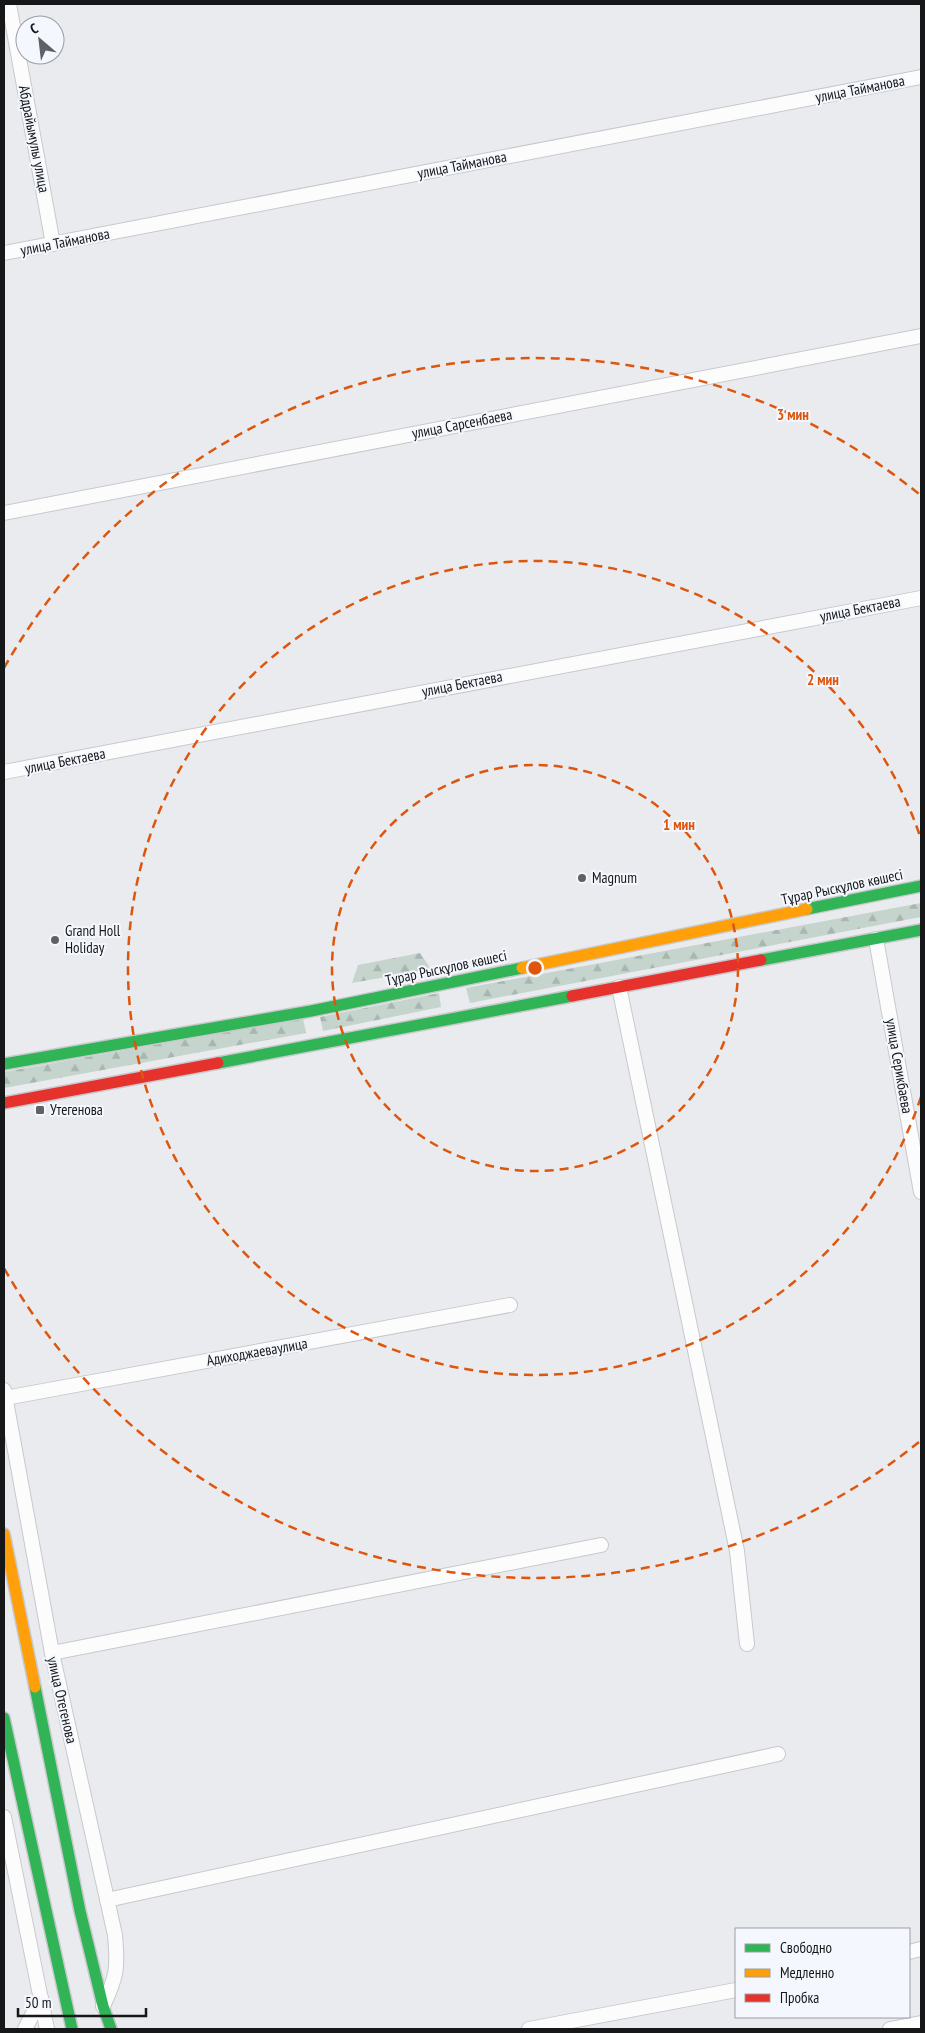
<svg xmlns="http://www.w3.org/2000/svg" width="925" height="2033" font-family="'PT Sans Narrow',sans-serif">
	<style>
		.forest { fill: url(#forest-firs) }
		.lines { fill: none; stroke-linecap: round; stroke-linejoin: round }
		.street-casing { stroke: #c8c9cc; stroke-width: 16 }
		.fast-casing { stroke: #c8c9cc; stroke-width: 14 }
		.slow-casing { stroke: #c8c9cc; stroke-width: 14 }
		.jam-casing { stroke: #c8c9cc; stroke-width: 14 }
		.street { stroke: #fcfcfd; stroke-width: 14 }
		.fast { stroke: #30b455; stroke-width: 11 }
		.slow { stroke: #ff9f0a; stroke-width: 11 }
		.jam { stroke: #e5322d; stroke-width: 11 }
		.ring { fill: none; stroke: #de560d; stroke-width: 2.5; stroke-dasharray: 9 6 }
		.poi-dot { fill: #606164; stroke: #f4f8fe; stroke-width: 2 }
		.labels { text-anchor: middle; stroke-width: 4; stroke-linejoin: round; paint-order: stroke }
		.street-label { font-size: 15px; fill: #161719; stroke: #f4f8fe }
		.poi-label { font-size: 15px; fill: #161719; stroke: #f4f8fe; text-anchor: start }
		.centre { fill: #de560d; stroke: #f4f8fe; stroke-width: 2.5 }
		.ring-label { font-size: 15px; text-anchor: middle; font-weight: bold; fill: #de560d; stroke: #f4f8fe; stroke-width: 4; stroke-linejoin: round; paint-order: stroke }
	</style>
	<defs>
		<pattern id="forest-firs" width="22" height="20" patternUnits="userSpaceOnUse" patternTransform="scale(1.25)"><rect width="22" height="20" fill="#c5d5cd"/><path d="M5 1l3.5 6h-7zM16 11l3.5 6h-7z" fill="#a8b6af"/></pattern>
	</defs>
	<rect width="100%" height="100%" fill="#e9ebef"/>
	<!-- forest -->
	<g class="forest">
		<path d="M 921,903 L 921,917 L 470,1003 L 466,988 Z"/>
		<path d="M 420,953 L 431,969 L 352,983 L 358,965 Z"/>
		<path d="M 439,993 L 441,1007 L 323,1031 L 320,1017 Z"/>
		<path d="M 303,1018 L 306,1033 L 4,1088 L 4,1072 Z"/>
	</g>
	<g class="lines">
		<!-- street casing -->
		<g class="street-casing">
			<g id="street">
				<path d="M 9,4 L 53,244"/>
				<path d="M 4,253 L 921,77"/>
				<path d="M 4,513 L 921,336"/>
				<path d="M 4,772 L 921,598"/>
				<path d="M 876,939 L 921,1192"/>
				<path d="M 619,987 L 737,1551 L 747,1644"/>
				<path d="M 4,1390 L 52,1653 L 115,1935 C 118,1969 117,1976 103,2006"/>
				<path d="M 5,1398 L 510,1305"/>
				<path d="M 52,1653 L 601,1545"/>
				<path d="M 4,1817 L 47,2029"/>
				<path d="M 107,1900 L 778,1754"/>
				<path d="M 909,1952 L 921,1949"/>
				<path d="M 25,2029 L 41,1998"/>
				<path d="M 529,2029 L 736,1990"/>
				<path d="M 890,2029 L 921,2023"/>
			</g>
		</g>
		<!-- fast casing -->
		<g class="fast-casing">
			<g id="fast">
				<path d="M 807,909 L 921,886"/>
				<path d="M 761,960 L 921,930"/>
				<path d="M 218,1063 L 572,996"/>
				<path d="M 4,1064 L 311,1011 L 522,968"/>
				<path d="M 35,1687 L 80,1911 L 103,2006 L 111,2029"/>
				<path d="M 4,1718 L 72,2029"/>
			</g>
		</g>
		<!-- slow casing -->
		<g class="slow-casing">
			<g id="slow">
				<path d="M 522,968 L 807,909"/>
				<path d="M 4,1534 L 35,1687"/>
			</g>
		</g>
		<!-- jam casing -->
		<g class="jam-casing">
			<g id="jam">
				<path d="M 572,996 L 761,960"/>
				<path d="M 4,1103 L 218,1063"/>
			</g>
		</g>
		<!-- street -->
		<use href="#street" class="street"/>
		<!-- fast -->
		<use href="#fast" class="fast"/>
		<!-- slow -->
		<use href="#slow" class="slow"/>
		<!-- jam -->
		<use href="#jam" class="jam"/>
	</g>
	<!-- distance rings -->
	<g class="ring">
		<circle cx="535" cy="968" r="203"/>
		<path d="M921 1097A407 407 0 1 1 921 839"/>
		<path d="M919 1442A610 610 0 0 1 4 1268M4 668A610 610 0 0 1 919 494"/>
	</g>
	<!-- markers -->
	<g class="poi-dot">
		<circle cx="582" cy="878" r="5"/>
		<circle cx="55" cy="940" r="5"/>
		<rect x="35" y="1105" width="10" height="10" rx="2.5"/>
	</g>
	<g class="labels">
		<!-- street labels -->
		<g class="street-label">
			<text transform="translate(860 89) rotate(-11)" y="5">улица Тайманова</text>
			<text transform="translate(34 139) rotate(79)" y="5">Абдрайымулы улица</text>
			<text transform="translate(462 165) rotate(-11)" y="5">улица Тайманова</text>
			<text transform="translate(65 242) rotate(-11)" y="5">улица Тайманова</text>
			<text transform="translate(462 424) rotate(-11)" y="5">улица Сарсенбаева</text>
			<text transform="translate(860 609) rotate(-11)" y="5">улица Бектаева</text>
			<text transform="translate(462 684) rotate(-11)" y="5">улица Бектаева</text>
			<text transform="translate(65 761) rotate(-11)" y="5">улица Бектаева</text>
			<text transform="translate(842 887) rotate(-12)" y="5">Тұрар Рыскұлов көшесі</text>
			<text transform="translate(446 968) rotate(-12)" y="5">Тұрар Рыскұлов көшесі</text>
			<text transform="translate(899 1066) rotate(80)" y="5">улица Серикбаева</text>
			<text transform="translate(257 1352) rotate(-10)" y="5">Адиходжаеваулица</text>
			<text transform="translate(62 1700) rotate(77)" y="5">улица Отегенова</text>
		</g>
		<!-- poi labels -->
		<g class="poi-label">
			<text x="592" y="883">Magnum</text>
			<text x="65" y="936">Grand Holl<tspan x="65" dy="17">Holiday</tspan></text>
			<text x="50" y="1115">Утегенова</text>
		</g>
	</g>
	<circle cx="535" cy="968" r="8" class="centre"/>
	<g class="ring-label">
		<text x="793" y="420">3 мин</text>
		<text x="823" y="685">2 мин</text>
		<text x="679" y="830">1 мин</text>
	</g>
	<!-- border -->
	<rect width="925" height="2033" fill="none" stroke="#161719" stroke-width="10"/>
	<!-- legend -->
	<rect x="735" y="1928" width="175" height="90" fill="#f4f8fe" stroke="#9b9ea2"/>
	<rect x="745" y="1944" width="25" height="8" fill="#30b455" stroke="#9b9ea2"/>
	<text x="780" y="1953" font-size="15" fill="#161719">Свободно</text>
	<rect x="745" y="1969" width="25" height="8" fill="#ff9f0a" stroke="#9b9ea2"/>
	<text x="780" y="1978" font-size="15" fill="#161719">Медленно</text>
	<rect x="745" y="1994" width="25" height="8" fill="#e5322d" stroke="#9b9ea2"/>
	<text x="780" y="2003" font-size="15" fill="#161719">Пробка</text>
	<!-- north arrow -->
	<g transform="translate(40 40) rotate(332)"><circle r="24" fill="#f4f8fe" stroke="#9b9ea2"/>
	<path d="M0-4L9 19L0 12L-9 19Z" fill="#606164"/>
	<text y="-8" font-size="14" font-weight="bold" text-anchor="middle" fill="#161719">С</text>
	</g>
	<!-- scale -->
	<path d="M18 2008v8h128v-8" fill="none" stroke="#161719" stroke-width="2.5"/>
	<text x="25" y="2008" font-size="15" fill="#161719" stroke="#f4f8fe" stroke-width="4" paint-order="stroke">50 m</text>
</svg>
